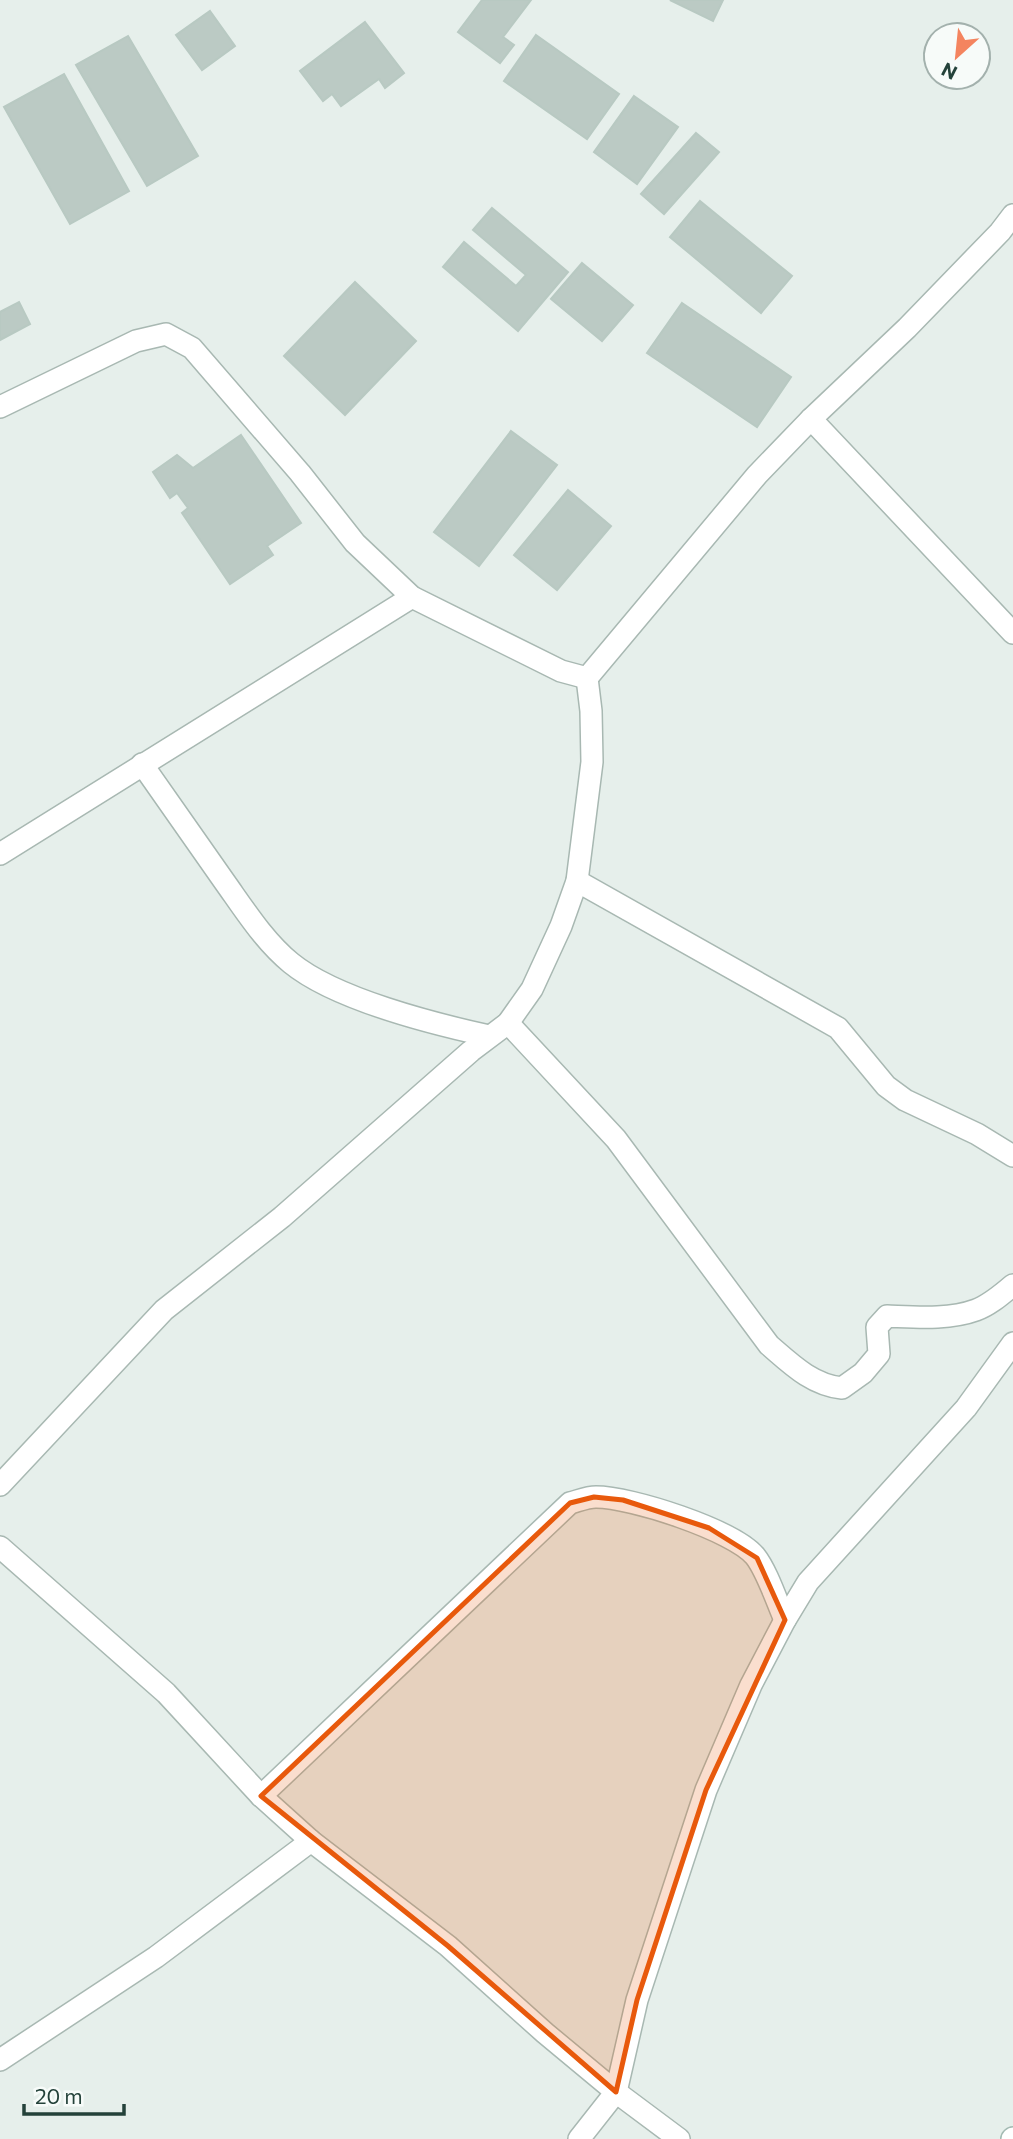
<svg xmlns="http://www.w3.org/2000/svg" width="1013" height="2139" font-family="Commissioner,sans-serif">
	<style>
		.building { fill: #bbcac4; stroke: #b8c9c2; stroke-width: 2 }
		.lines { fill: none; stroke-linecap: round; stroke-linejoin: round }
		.street-casing { stroke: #a8b8b2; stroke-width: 24 }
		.secondary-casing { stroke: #a4bbb3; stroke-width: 24 }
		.street { stroke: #fff; stroke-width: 21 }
		.secondary { stroke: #fff; stroke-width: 21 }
		.marked { fill: #e8590c; fill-opacity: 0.2; stroke: #e8590c; stroke-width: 5; stroke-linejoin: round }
	</style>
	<rect width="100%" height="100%" fill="#e6efeb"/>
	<!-- building -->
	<g class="building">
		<path d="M 482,0 L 531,0 L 503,37 L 514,45 L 500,63 L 458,32 Z"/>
		<path d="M 670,0 L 723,0 L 713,21 Z"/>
		<path d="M 210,11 L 235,46 L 202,70 L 176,35 Z"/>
		<path d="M 365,22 L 404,73 L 385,88 L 379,79 L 341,106 L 332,94 L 323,101 L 300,71 Z"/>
		<path d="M 536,35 L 619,94 L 587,139 L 504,81 Z"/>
		<path d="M 128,36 L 198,156 L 147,186 L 76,65 Z"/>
		<path d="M 64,74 L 129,191 L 70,224 L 4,107 Z"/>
		<path d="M 634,96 L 678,127 L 637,184 L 594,152 Z"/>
		<path d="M 696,133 L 719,152 L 664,214 L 641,194 Z"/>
		<path d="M 700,201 L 792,276 L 761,313 L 670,237 Z"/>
		<path d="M 492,208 L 568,272 L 518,331 L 443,267 L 464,242 L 516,286 L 526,275 L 473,230 Z"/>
		<path d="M 582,263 L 633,305 L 602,341 L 551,299 Z"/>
		<path d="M 355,282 L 416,341 L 345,415 L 284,356 Z"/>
		<path d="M 19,302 L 30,324 L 0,340 L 0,312 Z"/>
		<path d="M 682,303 L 791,377 L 757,427 L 647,353 Z"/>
		<path d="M 511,431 L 557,465 L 479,566 L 434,532 Z"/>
		<path d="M 241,435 L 301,523 L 267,546 L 273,555 L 230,584 L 182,513 L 188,508 L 177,493 L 170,498 L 153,472 L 177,455 L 193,468 Z"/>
		<path d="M 568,490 L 611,526 L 557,590 L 514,555 Z"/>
	</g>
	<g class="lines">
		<!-- street casing -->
		<g class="street-casing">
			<g id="street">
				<path d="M 0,407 L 136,341 L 166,334 L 192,348 L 300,473 L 355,543 L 412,597 L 561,671 L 587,678 L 757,475 L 811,419 L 907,328 L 1000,232 L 1013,215"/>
				<path d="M 811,419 L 1013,633"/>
				<path d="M 142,764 C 169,803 197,842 224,881 C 244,909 264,941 291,963 C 335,999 434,1024 489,1036"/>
				<path d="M 0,854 L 412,597"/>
				<path d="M 577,881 L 838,1028 L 886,1086 L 905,1100 L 977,1134 L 1013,1156"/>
				<path d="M 508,1023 L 616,1139 L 769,1345 C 791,1364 812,1385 842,1388 L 863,1373 L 879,1354 L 877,1327 L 887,1316 C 915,1317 949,1320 976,1310 C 990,1305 1002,1294 1013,1285"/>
				<path d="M 0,1485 L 164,1310 L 282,1217 L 471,1051 L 508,1023 L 532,989 L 561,926 L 577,881 L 592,762 L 591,711 L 587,678"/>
				<path d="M 0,1547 L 166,1693 L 261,1796 L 311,1841 L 448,1946 L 545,2033 L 616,2092 L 679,2139"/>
				<path d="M 261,1796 L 570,1503 C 578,1501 587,1497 596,1497 C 631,1497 733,1530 755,1556 C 767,1571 777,1602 785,1620"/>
				<path d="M 0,2060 L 156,1957 L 311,1841"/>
				<path d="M 579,2139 L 616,2092 L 637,2000 L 706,1790 L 751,1685 L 785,1620 L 808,1582 L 966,1408 L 1013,1343"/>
			</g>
		</g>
		<!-- secondary casing -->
		<g class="secondary-casing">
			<path id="secondary" d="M 1012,2139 L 1013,2138"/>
		</g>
		<!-- street -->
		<use href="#street" class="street"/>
		<!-- secondary -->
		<use href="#secondary" class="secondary"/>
	</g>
	<!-- marked area -->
	<path class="marked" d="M 594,1497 L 623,1500 L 709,1528 L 757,1558 L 785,1620 L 706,1790 L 637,2000 L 616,2092 L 448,1946 L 261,1796 L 570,1503 Z"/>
	<!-- north arrow -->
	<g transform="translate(957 56) rotate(207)"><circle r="33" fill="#f7fbf9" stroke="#a3b1ad" stroke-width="2"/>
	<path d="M0-5L12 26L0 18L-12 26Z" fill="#f4845f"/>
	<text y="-10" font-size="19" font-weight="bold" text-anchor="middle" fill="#24423a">N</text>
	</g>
	<!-- scale -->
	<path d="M24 2104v10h100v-10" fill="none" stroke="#24423a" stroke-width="3.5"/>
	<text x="35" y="2104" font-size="21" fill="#24423a" stroke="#f7fbf9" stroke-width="5" paint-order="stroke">20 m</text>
</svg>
